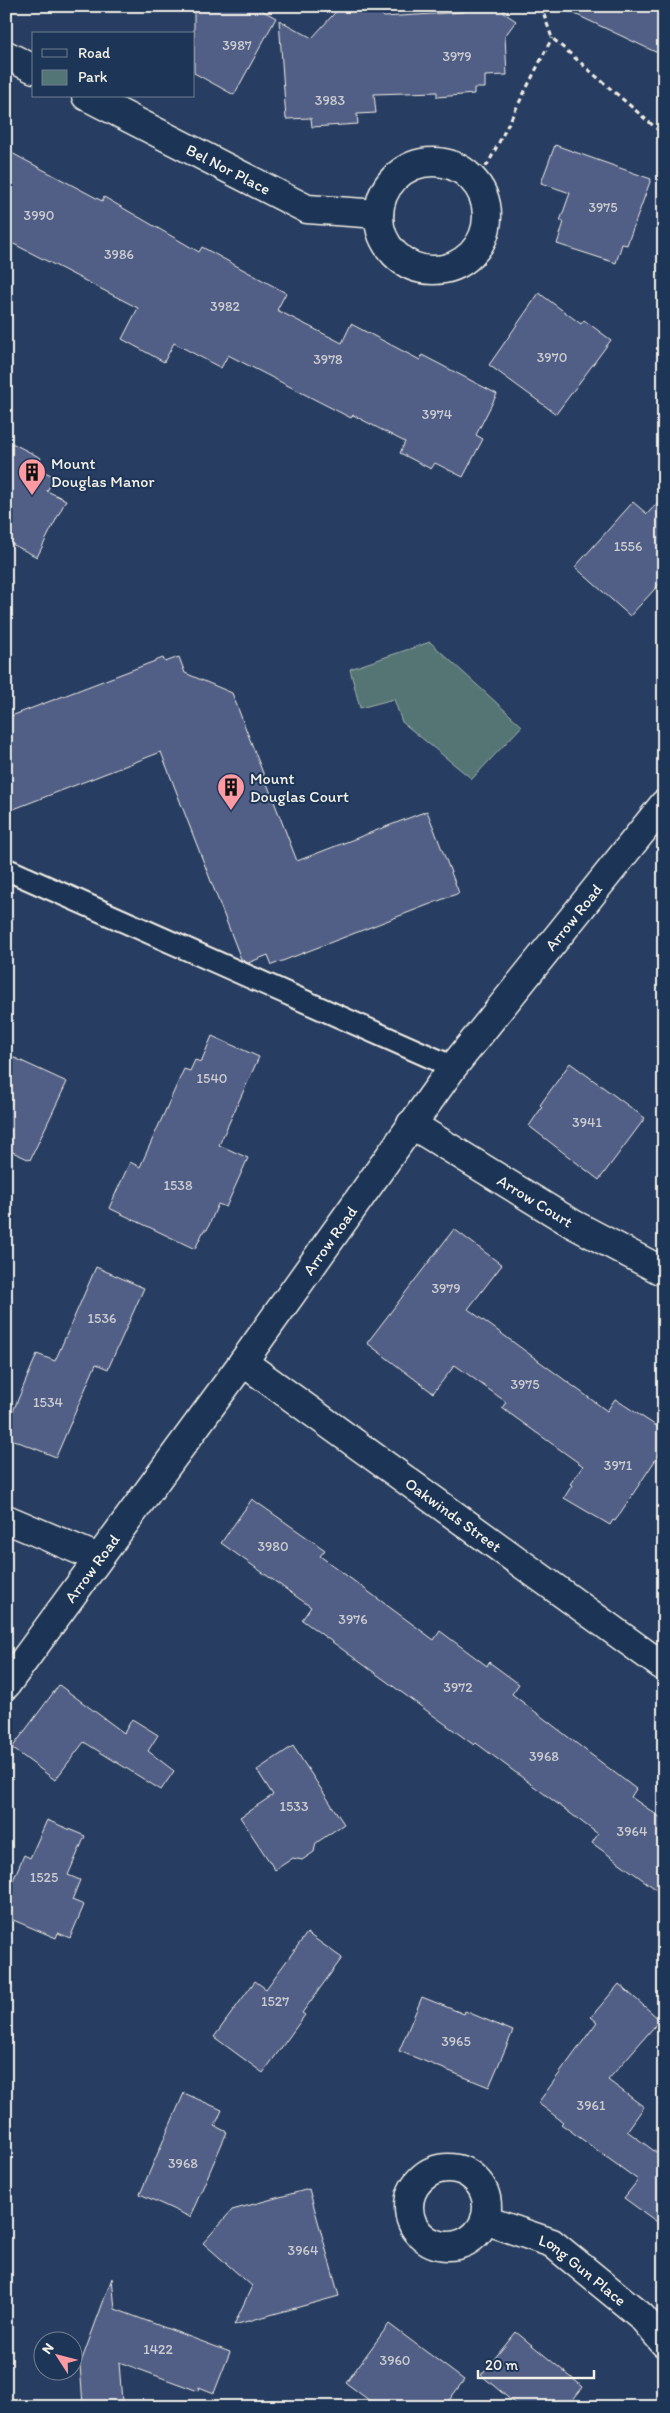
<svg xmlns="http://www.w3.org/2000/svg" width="670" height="2413" font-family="Itim,sans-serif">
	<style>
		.green { fill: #547575; stroke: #a4b3ae }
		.building { fill: #515f87; stroke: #f4f1e8 }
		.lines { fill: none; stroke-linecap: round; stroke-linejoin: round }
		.lane-casing { stroke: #f4f1e8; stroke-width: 25 }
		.street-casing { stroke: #f4f1e8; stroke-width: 31 }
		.path { stroke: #f4f1e8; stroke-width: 3; stroke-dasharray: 5 4; stroke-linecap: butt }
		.lane { stroke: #1d3557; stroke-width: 21 }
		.street { stroke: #1d3557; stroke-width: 28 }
		.labels { text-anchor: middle; stroke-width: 4; stroke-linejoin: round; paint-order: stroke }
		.number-label { font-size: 14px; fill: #cbccd0 }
		.street-label { font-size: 16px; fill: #f4f1e8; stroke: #1d3557 }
		.poi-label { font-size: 16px; fill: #f4f1e8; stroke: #1d3557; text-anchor: start }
	</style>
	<rect width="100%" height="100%" fill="#273d61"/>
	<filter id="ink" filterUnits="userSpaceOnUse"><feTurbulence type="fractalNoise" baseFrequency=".02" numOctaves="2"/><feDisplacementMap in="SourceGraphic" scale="10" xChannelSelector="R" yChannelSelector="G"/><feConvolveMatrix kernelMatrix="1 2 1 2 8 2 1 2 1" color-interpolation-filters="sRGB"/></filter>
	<g filter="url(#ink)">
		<!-- green -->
		<path class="green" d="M 430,642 L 522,726 L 472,779 L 402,722 L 394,699 L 360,708 L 350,669 Z"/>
		<!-- building -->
		<g class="building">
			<path d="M 194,6 L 254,6 L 276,18 L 234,95 L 194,73 Z"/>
			<path d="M 341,6 L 373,6 L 384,17 L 464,12 L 464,6 L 504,6 L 504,13 L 516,21 L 505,36 L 507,75 L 485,76 L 485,88 L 474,88 L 474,94 L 437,97 L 437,92 L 374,94 L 376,113 L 357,114 L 358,124 L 312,127 L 311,118 L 286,119 L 279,20 L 312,38 Z"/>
			<path d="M 558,6 L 664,6 L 664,56 Z"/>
			<path d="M 555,145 L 651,179 L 627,245 L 622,244 L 616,263 L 557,244 L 564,222 L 560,221 L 570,193 L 541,183 Z"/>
			<path d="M 6,150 L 102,201 L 104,197 L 199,252 L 202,247 L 286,293 L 277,310 L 342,343 L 351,324 L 420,360 L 422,355 L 497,394 L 476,435 L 483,439 L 463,477 L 435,463 L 431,469 L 400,453 L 405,442 L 353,415 L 351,418 L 228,355 L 221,368 L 174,343 L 164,362 L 122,339 L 138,308 L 6,240 Z"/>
			<path d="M 539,293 L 581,324 L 584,320 L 611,340 L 556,414 L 489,365 Z"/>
			<path d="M 6,440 L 41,458 L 39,462 L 43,464 L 41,470 L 55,477 L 47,491 L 66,500 L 37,557 L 6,541 Z"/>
			<path d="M 664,496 L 664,579 L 630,616 L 575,567 L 633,502 L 647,514 Z"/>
			<path d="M 179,657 L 185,673 L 232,693 L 297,861 L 427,811 L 459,893 L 272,965 L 268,955 L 248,963 L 241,959 L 161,752 L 6,812 L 6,718 L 163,658 L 165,662 Z"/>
			<path d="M 212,1036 L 259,1057 L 219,1145 L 248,1158 L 226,1207 L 218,1204 L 207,1230 L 204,1230 L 195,1249 L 109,1208 L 130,1162 L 140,1167 L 184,1069 L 190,1071 L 195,1060 L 201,1062 Z"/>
			<path d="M 6,1054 L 67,1082 L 30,1160 L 6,1149 Z"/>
			<path d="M 570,1063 L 645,1118 L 599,1180 L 529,1126 L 542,1107 L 540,1105 Z"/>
			<path d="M 454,1229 L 502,1265 L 468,1309 L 607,1411 L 615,1399 L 664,1431 L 664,1447 L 615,1521 L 613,1520 L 610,1525 L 564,1498 L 572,1485 L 570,1484 L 583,1466 L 502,1408 L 506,1402 L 455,1365 L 433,1393 L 367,1343 Z"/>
			<path d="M 96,1267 L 144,1288 L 108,1369 L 96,1364 L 56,1457 L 6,1437 L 6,1428 L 37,1354 L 55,1361 Z"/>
			<path d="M 252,1499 L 325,1550 L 320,1556 L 434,1640 L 440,1631 L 487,1666 L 489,1662 L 519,1684 L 512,1694 L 636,1789 L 631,1797 L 664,1820 L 664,1895 L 592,1843 L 598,1834 L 476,1743 L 474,1745 L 302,1620 L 311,1607 L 221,1543 Z"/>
			<path d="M 59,1685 L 124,1733 L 132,1719 L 158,1735 L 148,1751 L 174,1771 L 161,1790 L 84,1742 L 55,1780 L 12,1748 Z"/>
			<path d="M 293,1746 L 344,1824 L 316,1843 L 314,1852 L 302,1860 L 293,1858 L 275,1870 L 240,1817 L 273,1795 L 257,1770 Z"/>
			<path d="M 47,1820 L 85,1836 L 68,1875 L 80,1880 L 72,1900 L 84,1905 L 70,1938 L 58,1933 L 56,1938 L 6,1917 L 6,1896 L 24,1855 L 30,1858 Z"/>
			<path d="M 307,1933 L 342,1958 L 302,2013 L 305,2015 L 263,2073 L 214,2037 L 255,1981 L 266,1989 Z"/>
			<path d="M 619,1984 L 660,2020 L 608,2080 L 644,2107 L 627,2131 L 657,2153 L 664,2144 L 664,2227 L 624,2198 L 638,2180 L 561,2124 L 563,2122 L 538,2103 L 597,2022 L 591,2017 Z"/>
			<path d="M 422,1997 L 464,2014 L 465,2011 L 513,2031 L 489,2087 L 399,2051 Z"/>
			<path d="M 184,2093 L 222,2110 L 215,2126 L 227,2132 L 190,2217 L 140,2194 Z"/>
			<path d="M 309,2189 L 339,2296 L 234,2325 L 252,2286 L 203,2243 L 232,2210 Z"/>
			<path d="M 112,2278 L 115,2309 L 230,2352 L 214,2393 L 199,2387 L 198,2391 L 119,2362 L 122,2402 L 83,2405 L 80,2365 Z"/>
			<path d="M 389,2324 L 464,2380 L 444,2407 L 378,2407 L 346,2383 Z"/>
			<path d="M 516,2332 L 583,2387 L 567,2407 L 519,2407 L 481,2375 Z"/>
		</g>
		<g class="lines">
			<!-- lane casing -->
			<g class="lane-casing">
				<path id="lane" d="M 6,869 L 453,1067"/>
			</g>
			<!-- street casing -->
			<g class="street-casing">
				<g id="street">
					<path d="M 6,55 L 34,69"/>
					<path id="s1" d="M 86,96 L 307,209 L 379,214"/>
					<circle cx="433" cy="216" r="54"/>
					<path id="s2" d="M 411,1124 L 573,1224 L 664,1272"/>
					<path id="s3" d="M 243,1362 L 664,1667"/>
					<path d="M 6,1519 L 98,1558"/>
					<path id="s4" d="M 6,1685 L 243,1362 L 453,1067 L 664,804"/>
					<circle cx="448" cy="2207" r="39"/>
					<path id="s5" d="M 485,2220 L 552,2243 L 641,2316 L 664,2343"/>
				</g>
			</g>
			<!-- path -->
			<g class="path">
				<path d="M 541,6 L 552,38 L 664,135"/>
				<path d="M 476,182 L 489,162 L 552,38"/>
			</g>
			<!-- lane -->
			<use href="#lane" class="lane"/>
			<!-- street -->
			<use href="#street" class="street"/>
		</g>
	</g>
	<!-- icons -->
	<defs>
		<g id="building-pin" transform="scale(1.4375)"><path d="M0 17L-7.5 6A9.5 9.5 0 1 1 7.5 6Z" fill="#ff9aa2" stroke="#1d3557"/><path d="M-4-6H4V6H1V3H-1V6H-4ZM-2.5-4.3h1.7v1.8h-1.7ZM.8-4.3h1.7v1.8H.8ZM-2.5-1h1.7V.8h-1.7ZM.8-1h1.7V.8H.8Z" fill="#111"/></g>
	</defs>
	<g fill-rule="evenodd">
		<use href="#building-pin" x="32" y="472"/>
		<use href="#building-pin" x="231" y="787"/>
	</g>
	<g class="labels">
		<!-- number labels -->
		<g class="number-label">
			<text x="237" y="50">3987</text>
			<text x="457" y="61">3979</text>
			<text x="330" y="105">3983</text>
			<text x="603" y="212">3975</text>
			<text x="39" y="220">3990</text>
			<text x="119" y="259">3986</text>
			<text x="225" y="311">3982</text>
			<text x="552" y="362">3970</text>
			<text x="328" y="364">3978</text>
			<text x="437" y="419">3974</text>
			<text x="628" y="551">1556</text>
			<text x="212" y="1083">1540</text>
			<text x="587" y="1127">3941</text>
			<text x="178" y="1190">1538</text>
			<text x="446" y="1293">3979</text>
			<text x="102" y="1323">1536</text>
			<text x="525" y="1389">3975</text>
			<text x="48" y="1407">1534</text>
			<text x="618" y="1470">3971</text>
			<text x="273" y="1551">3980</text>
			<text x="353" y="1624">3976</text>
			<text x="458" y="1692">3972</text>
			<text x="544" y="1761">3968</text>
			<text x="294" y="1811">1533</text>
			<text x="632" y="1836">3964</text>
			<text x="44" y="1882">1525</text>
			<text x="275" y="2006">1527</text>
			<text x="456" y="2046">3965</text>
			<text x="591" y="2110">3961</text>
			<text x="183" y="2168">3968</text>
			<text x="303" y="2255">3964</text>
			<text x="158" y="2354">1422</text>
			<text x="395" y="2365">3960</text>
		</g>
		<!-- street labels -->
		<g class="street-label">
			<text dy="6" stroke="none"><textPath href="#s1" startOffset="160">Bel Nor Place</textPath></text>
			<text dy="6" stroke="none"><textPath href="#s4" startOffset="955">Arrow Road</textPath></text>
			<text dy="6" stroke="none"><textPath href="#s2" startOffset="146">Arrow Court</textPath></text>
			<text dy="6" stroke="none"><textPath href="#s4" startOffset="550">Arrow Road</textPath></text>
			<text dy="6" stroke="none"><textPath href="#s3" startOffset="260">Oakwinds Street</textPath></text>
			<text dy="6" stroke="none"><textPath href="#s4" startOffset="145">Arrow Road</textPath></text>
			<text dy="6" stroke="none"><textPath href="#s5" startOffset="111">Long Gun Place</textPath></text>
		</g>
		<!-- poi labels -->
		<g class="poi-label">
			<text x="51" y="469">Mount<tspan x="51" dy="18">Douglas Manor</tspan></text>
			<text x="250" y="784">Mount<tspan x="250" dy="18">Douglas Court</tspan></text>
		</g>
	</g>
	<!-- margin -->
	<rect width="670" height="2413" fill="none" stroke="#1d3557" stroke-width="25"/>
	<rect x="12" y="12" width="645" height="2388" fill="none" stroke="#f4f1e8" stroke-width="2" filter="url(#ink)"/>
	<!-- legend -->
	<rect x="32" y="32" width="162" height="65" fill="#1d3557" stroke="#738091"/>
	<rect x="42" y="49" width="25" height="8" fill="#1d3557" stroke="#738091"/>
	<text x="78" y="58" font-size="15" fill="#f4f1e8">Road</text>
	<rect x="42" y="70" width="25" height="15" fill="#547575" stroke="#738091"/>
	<text x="78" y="82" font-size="15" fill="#f4f1e8">Park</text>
	<!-- north arrow -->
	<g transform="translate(58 2356) rotate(306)"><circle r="24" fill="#1d3557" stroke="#738091"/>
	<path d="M0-4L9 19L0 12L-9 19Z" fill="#ff9aa2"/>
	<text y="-8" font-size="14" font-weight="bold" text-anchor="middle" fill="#f4f1e8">N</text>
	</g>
	<!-- scale -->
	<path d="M478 2370v8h116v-8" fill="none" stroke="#f4f1e8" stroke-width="2.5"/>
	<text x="485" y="2370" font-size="15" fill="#f4f1e8" stroke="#1d3557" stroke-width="4" paint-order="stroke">20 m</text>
</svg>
